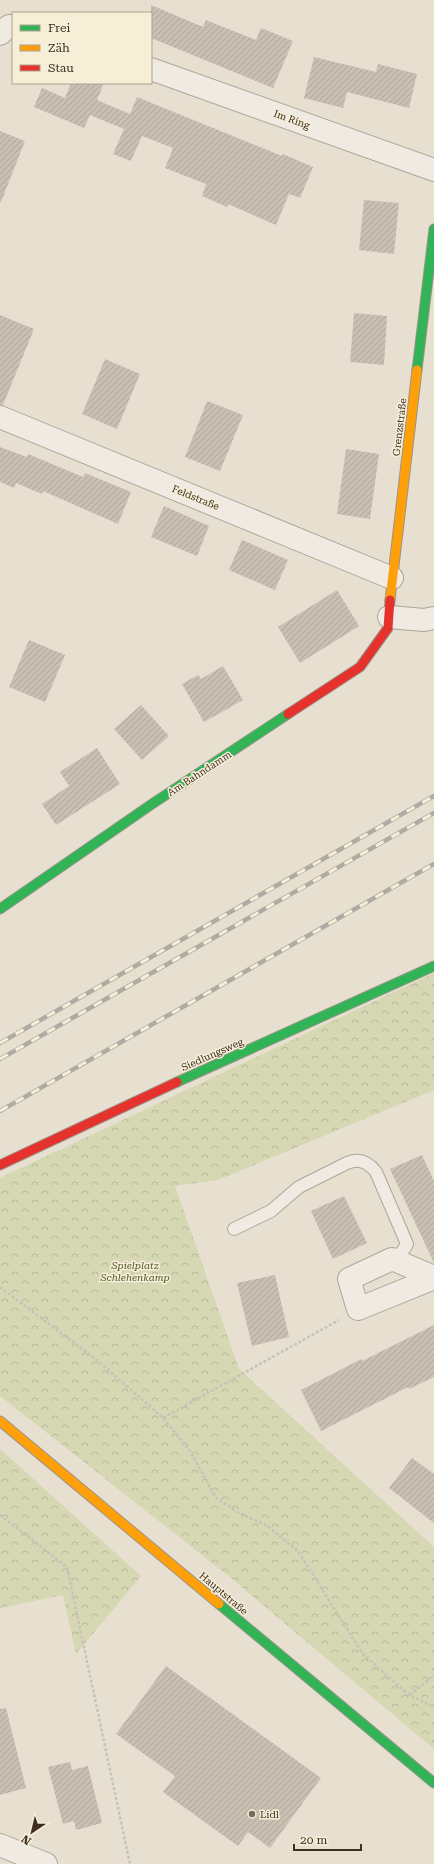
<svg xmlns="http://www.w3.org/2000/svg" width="434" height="1864" font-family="'Roboto Serif',serif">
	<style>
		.park { fill: url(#park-crowns) }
		.building { fill: url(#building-hatch) }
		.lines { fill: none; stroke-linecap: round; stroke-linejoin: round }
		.lane-casing { stroke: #ada599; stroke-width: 14 }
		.street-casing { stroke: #ada599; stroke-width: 24 }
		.fast-casing { stroke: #9c958a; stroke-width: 11 }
		.slow-casing { stroke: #9c958a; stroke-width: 11 }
		.jam-casing { stroke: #9c958a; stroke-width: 11 }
		.path { stroke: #c8c2b9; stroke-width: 2.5; stroke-dasharray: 3 2; stroke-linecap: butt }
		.lane { stroke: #efebe3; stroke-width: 12 }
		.street { stroke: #efebe3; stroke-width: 22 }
		.fast { stroke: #30b455; stroke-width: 9 }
		.slow { stroke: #ff9f0a; stroke-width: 9 }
		.jam { stroke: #e5322d; stroke-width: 9 }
		.rail-casing { stroke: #afaaa2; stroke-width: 4.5 }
		.rail { stroke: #f7eed8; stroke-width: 3; stroke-dasharray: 9; stroke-linecap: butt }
		.poi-dot { fill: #786c5e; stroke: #f7eed8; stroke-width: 1.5 }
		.labels { text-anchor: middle; stroke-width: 3; stroke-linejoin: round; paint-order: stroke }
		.street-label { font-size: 10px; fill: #3d2e20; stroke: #f7eed8 }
		.park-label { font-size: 10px; font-style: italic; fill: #4d5a26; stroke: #f7eed8 }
		.poi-label { font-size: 10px; fill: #3d2e20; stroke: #f7eed8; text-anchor: start }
	</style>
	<defs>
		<pattern id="park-crowns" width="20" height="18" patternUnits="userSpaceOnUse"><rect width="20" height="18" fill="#d6d7b3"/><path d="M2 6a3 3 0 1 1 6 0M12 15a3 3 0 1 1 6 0" fill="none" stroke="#b9b99a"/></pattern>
		<pattern id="building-hatch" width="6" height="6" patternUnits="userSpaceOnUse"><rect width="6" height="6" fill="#cbbfb2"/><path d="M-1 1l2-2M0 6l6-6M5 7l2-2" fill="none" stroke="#afa499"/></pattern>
	</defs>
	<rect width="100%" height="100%" fill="#e7e0d1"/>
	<!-- park -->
	<g class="park">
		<path d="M 434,973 L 434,1090 L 218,1180 L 175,1186 L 239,1369 L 434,1547 L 434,1749 L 226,1574 L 0,1396 L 0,1178 Z"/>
		<path d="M 0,1449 L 141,1576 L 76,1654 L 63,1595 L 0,1608 Z"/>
	</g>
	<!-- building -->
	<g class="building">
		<path d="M 151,5 L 203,27 L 206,20 L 256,40 L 261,28 L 293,41 L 273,88 L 151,38 Z"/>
		<path d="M 314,57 L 376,72 L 378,64 L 417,74 L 409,108 L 347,92 L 343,108 L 304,98 Z"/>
		<path d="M 71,83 L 104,83 L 97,100 L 130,114 L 137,97 L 282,156 L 283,154 L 313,167 L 300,198 L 289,194 L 276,225 L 228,204 L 227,207 L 202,196 L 206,184 L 165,168 L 173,148 L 142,136 L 131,161 L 113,154 L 124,129 L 90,115 L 84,128 L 34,107 L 42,88 L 65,98 Z"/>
		<path d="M 0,131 L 25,141 L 1,202 L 0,202 Z"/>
		<path d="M 364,200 L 399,203 L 394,254 L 359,250 Z"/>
		<path d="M 354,313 L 387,316 L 384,365 L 350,362 Z"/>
		<path d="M 0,315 L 34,329 L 3,405 L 0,405 Z"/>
		<path d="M 105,359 L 140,374 L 117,429 L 82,414 Z"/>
		<path d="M 207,401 L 243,415 L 220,471 L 185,457 Z"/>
		<path d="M 0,447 L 27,457 L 28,454 L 83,477 L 85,473 L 131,492 L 118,524 L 43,491 L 42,494 L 16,483 L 14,488 L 0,482 Z"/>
		<path d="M 346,449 L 379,454 L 370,519 L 337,514 Z"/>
		<path d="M 164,506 L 209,526 L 197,556 L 151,537 Z"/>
		<path d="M 242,540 L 288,560 L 275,590 L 229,570 Z"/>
		<path d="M 337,590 L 359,626 L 300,663 L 278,627 Z"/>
		<path d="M 29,640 L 65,655 L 45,702 L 9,687 Z"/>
		<path d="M 223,666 L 243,700 L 204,722 L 182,684 L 198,675 L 201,679 Z"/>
		<path d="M 141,705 L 169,736 L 142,760 L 114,729 Z"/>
		<path d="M 97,748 L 120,784 L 56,825 L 42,804 L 69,786 L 60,772 Z"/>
		<path d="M 422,1155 L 434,1181 L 434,1263 L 390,1169 Z"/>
		<path d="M 344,1196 L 367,1243 L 333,1259 L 311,1211 Z"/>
		<path d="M 275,1275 L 289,1337 L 252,1346 L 237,1283 Z"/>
		<path d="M 434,1325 L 434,1377 L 409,1389 L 408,1387 L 321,1431 L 301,1390 L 346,1367 L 361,1359 L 362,1361 Z"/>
		<path d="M 412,1458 L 434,1474 L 434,1523 L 389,1488 Z"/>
		<path d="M 166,1666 L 321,1778 L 270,1848 L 248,1832 L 238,1846 L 163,1792 L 175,1776 L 116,1734 Z"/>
		<path d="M 6,1708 L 26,1788 L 0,1795 L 0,1709 Z"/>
		<path d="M 70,1762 L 72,1770 L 88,1766 L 102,1823 L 76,1830 L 74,1821 L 63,1824 L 48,1767 Z"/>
	</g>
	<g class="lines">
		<!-- lane casing -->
		<g class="lane-casing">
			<path id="lane" d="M 234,1229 L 271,1211 L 299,1187 L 347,1163 C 359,1158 368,1162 376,1172 L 407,1244 L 402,1252 L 392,1259"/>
		</g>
		<!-- street casing -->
		<g class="street-casing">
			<g id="street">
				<path d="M 0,34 L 9,26 L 13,26"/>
				<path d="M 151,69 L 434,170"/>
				<path d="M 0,417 L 392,578"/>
				<path d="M 389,617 L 424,620 L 434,618"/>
				<path d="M 434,1277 L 392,1259 L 349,1279 L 358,1309 L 434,1278"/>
				<path d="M 0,1845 L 46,1864"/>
			</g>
		</g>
		<!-- fast casing -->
		<g class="fast-casing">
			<g id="fast">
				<path d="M 417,370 L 434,229"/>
				<path d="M 0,909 L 152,804 L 288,714"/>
				<path d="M 177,1082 L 434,966"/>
				<path d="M 219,1604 L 434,1783"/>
			</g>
		</g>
		<!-- slow casing -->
		<g class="slow-casing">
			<g id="slow">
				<path d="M 390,600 L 417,370"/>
				<path d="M 0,1421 L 219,1604"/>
			</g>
		</g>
		<!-- jam casing -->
		<g class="jam-casing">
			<g id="jam">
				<path d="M 288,714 L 360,667 L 388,628 L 390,600"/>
				<path d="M 0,1165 L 177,1082"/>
			</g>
		</g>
		<!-- path -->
		<g class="path">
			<path d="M 0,1287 L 97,1360 L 163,1418 L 190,1451 L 216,1498 L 239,1513 L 266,1525 L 298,1551 L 362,1653 L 409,1695 L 434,1707"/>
			<path d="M 163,1418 L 339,1320"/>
			<path d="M 0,1515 L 67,1567 L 130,1864"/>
			<path d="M 410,1695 L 434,1675"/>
		</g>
		<!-- lane -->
		<use href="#lane" class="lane"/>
		<!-- street -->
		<use href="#street" class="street"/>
		<!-- fast -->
		<use href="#fast" class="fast"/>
		<!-- slow -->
		<use href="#slow" class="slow"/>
		<!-- jam -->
		<use href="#jam" class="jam"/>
		<!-- rail casing -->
		<g class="rail-casing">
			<g id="rail">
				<path d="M 0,1043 L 434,796"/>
				<path d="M 0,1059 L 434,813"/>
				<path d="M 0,1111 L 434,864"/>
			</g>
		</g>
		<!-- rail -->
		<use href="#rail" class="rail"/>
	</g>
	<!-- markers -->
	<circle class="poi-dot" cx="252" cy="1814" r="4"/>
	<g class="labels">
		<!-- street labels -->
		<g class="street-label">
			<text transform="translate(292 119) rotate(20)" y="4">Im Ring</text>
			<text transform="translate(399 427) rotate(-83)" y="4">Grenzstraße</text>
			<text transform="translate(196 497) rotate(22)" y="4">Feldstraße</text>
			<text transform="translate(199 773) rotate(-33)" y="4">Am Bahndamm</text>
			<text transform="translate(212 1054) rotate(-24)" y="4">Siedlungsweg</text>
			<text transform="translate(224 1593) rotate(40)" y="4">Hauptstraße</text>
		</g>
		<!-- park labels -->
		<g class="park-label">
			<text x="135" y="1269">Spielplatz<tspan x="135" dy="12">Schlehenkamp</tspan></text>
		</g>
		<!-- poi labels -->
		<g class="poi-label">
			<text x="260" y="1818">Lidl</text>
		</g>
	</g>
	<!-- legend -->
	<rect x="12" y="12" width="140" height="72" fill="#f7eed8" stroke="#ada18e"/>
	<rect x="20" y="25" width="20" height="6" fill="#30b455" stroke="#ada18e"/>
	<text x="48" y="32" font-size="12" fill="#3d2e20">Frei</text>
	<rect x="20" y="45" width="20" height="6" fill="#ff9f0a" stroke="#ada18e"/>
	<text x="48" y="52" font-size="12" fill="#3d2e20">Zäh</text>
	<rect x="20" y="65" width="20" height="6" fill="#e5322d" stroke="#ada18e"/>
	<text x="48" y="72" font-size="12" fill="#3d2e20">Stau</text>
	<!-- north arrow -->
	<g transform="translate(32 1832) rotate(215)" stroke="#f7eed8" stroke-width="3" paint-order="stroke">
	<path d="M0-3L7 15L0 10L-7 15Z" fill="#3d2e20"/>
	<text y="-6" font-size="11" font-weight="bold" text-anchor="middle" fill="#3d2e20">N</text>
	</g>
	<!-- scale -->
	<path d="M294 1844v6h67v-6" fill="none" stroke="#3d2e20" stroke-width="2"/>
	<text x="300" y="1844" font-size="12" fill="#3d2e20" stroke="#f7eed8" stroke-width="3" paint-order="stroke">20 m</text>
</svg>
